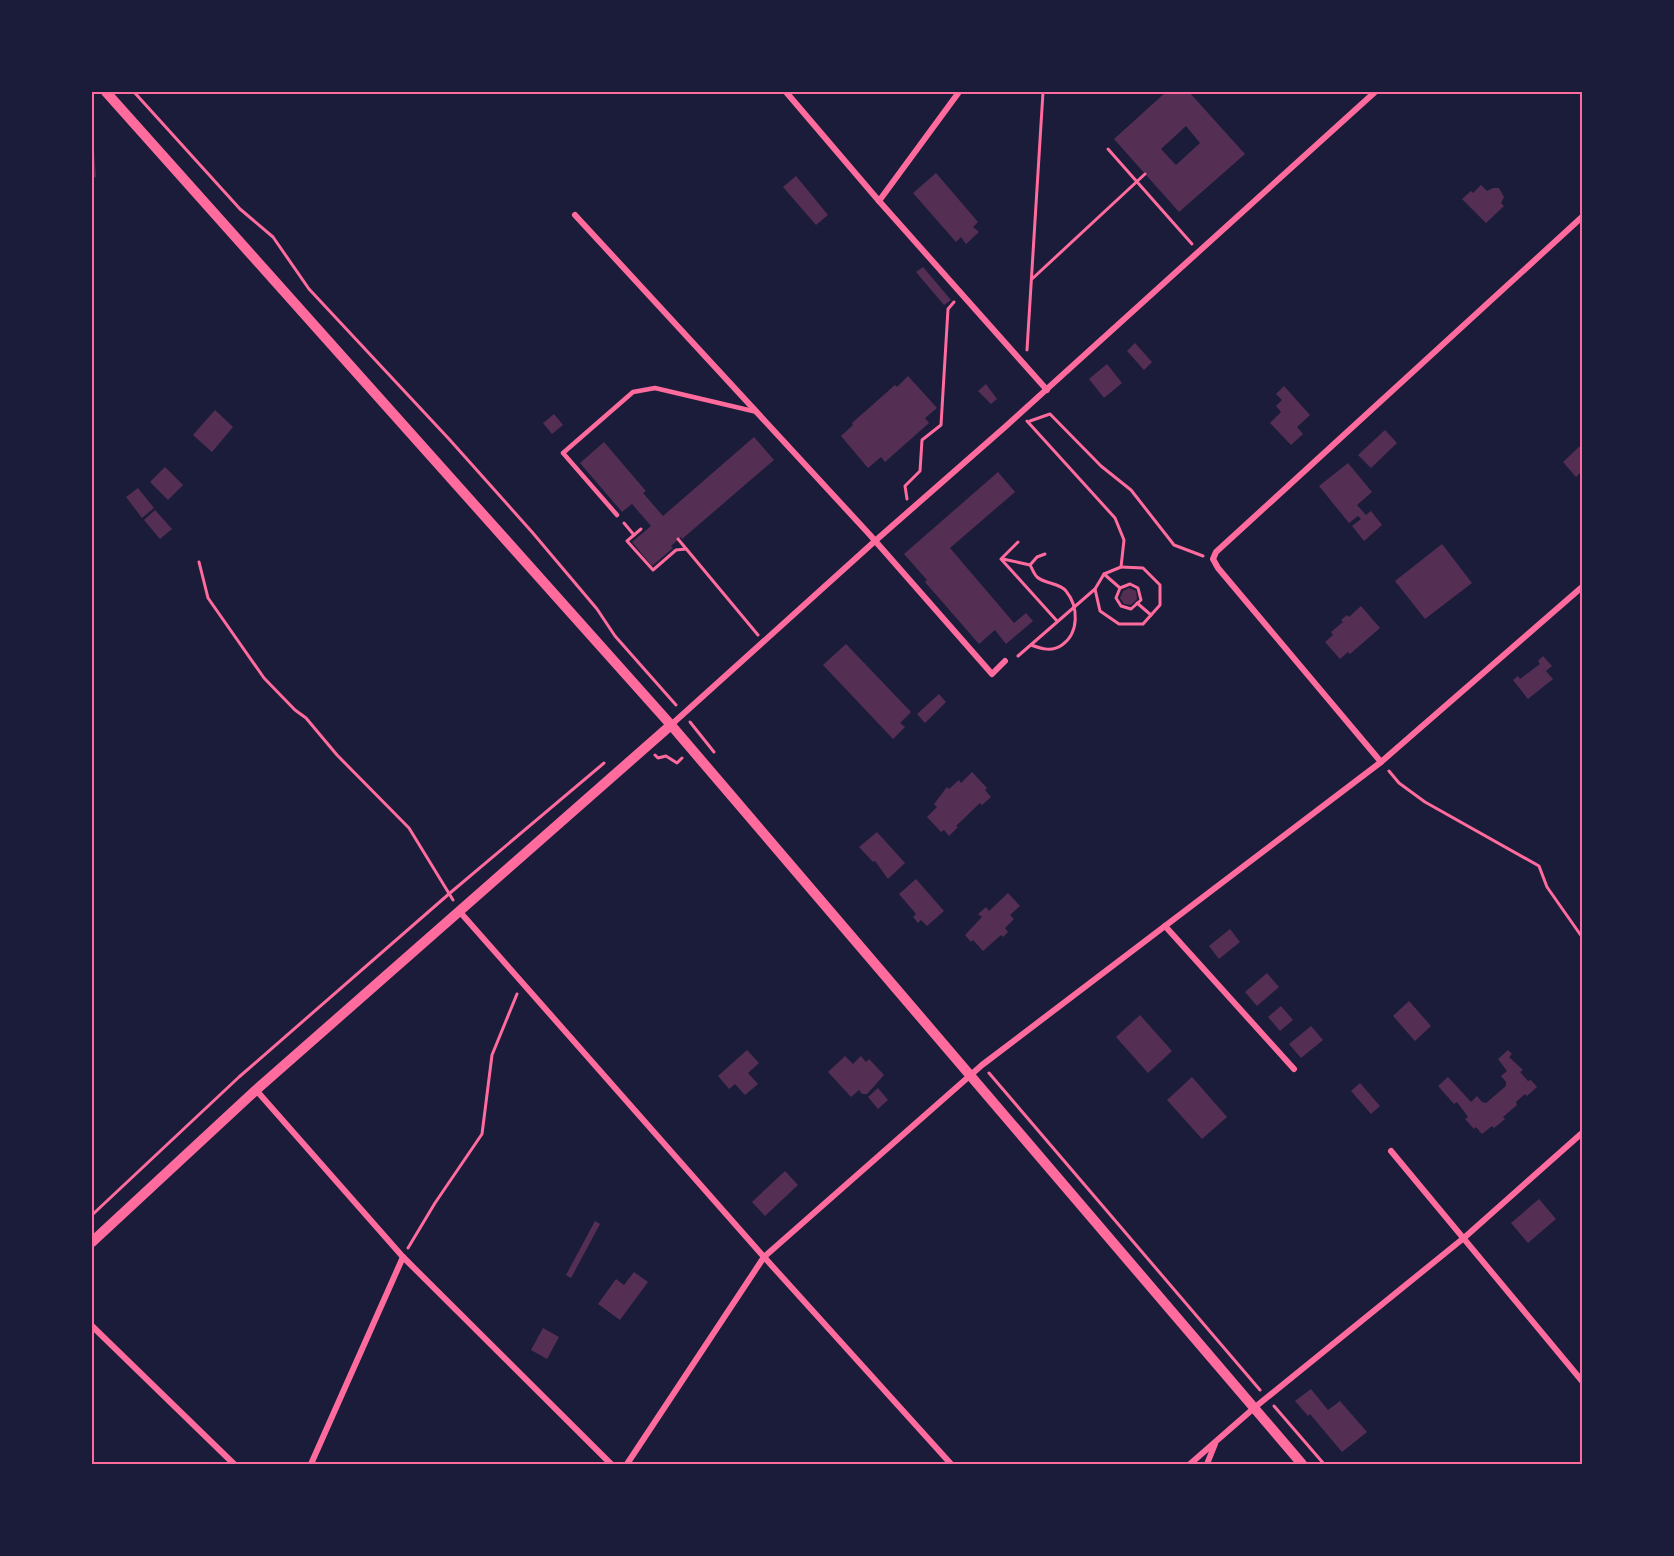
<svg xmlns="http://www.w3.org/2000/svg" width="1674" height="1556" font-family="Manrope,sans-serif">
	<style>
		.building { fill: #542f53; fill-rule: evenodd }
		.lines { fill: none; stroke-linecap: round; stroke-linejoin: round }
		.path { stroke: #ff6b9d; stroke-width: 3 }
		.service { stroke: #ff6b9d; stroke-width: 4.5 }
		.minor { stroke: #ff6b9d; stroke-width: 6 }
		.tertiary { stroke: #ff6b9d; stroke-width: 10 }
		.neatline { fill: none; stroke: #ff6b9d; stroke-width: 2 }
	</style>
	<rect width="100%" height="100%" fill="#1b1b3a"/>
	<!-- building -->
	<g class="building">
		<path d="M 1166,92 L 1189,92 L 1245,154 L 1179,212 L 1114,139 ZM 1186,126 L 1200,143 L 1176,165 L 1161,149 Z"/>
		<path d="M 92,151 L 94,151 L 96,177 L 92,178 Z"/>
		<path d="M 936,173 L 978,222 L 973,227 L 979,232 L 966,244 L 961,237 L 956,242 L 913,193 Z"/>
		<path d="M 796,176 L 828,215 L 816,225 L 783,187 Z"/>
		<path d="M 1481,185 L 1487,191 L 1493,188 L 1499,188 L 1504,197 L 1501,203 L 1504,206 L 1486,223 L 1462,199 L 1471,191 L 1473,193 Z"/>
		<path d="M 923,267 L 951,300 L 944,305 L 916,272 Z"/>
		<path d="M 1135,343 L 1152,362 L 1144,370 L 1127,351 Z"/>
		<path d="M 1107,364 L 1122,383 L 1104,398 L 1089,379 Z"/>
		<path d="M 908,376 L 937,408 L 925,418 L 929,423 L 885,462 L 881,457 L 868,468 L 841,436 L 853,425 L 852,423 L 895,385 L 897,387 Z"/>
		<path d="M 986,384 L 997,399 L 991,404 L 978,391 Z"/>
		<path d="M 1284,386 L 1310,415 L 1297,427 L 1303,434 L 1291,445 L 1270,423 L 1281,412 L 1276,406 L 1282,400 L 1276,394 Z"/>
		<path d="M 215,410 L 233,427 L 212,452 L 193,435 Z"/>
		<path d="M 554,414 L 563,425 L 552,434 L 543,423 Z"/>
		<path d="M 1385,430 L 1397,443 L 1371,468 L 1358,455 Z"/>
		<path d="M 754,437 L 774,460 L 682,539 L 681,537 L 671,546 L 673,548 L 652,566 L 632,542 L 651,526 L 632,504 L 622,512 L 580,463 L 604,442 L 646,491 L 643,493 L 663,516 Z"/>
		<path d="M 1582,444 L 1582,471 L 1576,477 L 1563,462 Z"/>
		<path d="M 1348,463 L 1372,492 L 1357,505 L 1366,515 L 1371,511 L 1382,525 L 1364,541 L 1352,526 L 1361,519 L 1358,516 L 1349,523 L 1319,486 Z"/>
		<path d="M 165,467 L 183,485 L 168,500 L 150,482 Z"/>
		<path d="M 998,472 L 1015,492 L 950,548 L 1014,623 L 1026,613 L 1033,621 L 1006,644 L 995,630 L 979,644 L 925,582 L 927,580 L 904,554 Z"/>
		<path d="M 138,488 L 154,508 L 142,518 L 126,497 Z"/>
		<path d="M 155,510 L 172,529 L 160,539 L 144,520 Z"/>
		<path d="M 1442,544 L 1472,583 L 1425,619 L 1395,581 Z"/>
		<path d="M 1129,588 L 1136,591 L 1137,599 L 1131,605 L 1124,604 L 1120,598 L 1123,591 Z"/>
		<path d="M 1361,606 L 1380,628 L 1350,654 L 1348,652 L 1340,659 L 1325,642 L 1333,635 L 1331,632 L 1343,622 L 1341,620 L 1347,615 L 1349,617 Z"/>
		<path d="M 846,644 L 911,712 L 900,723 L 905,727 L 893,739 L 823,665 Z"/>
		<path d="M 1543,656 L 1552,666 L 1546,671 L 1553,679 L 1528,699 L 1513,680 L 1518,676 L 1520,679 L 1540,664 L 1538,661 Z"/>
		<path d="M 939,694 L 946,702 L 925,723 L 917,714 Z"/>
		<path d="M 972,772 L 987,788 L 985,790 L 991,797 L 982,805 L 980,803 L 956,826 L 958,827 L 949,836 L 944,830 L 941,832 L 927,817 L 937,807 L 934,804 L 947,787 L 949,789 L 959,780 L 961,783 Z"/>
		<path d="M 877,832 L 905,863 L 888,879 L 875,861 L 873,862 L 859,847 Z"/>
		<path d="M 916,879 L 944,911 L 927,926 L 921,920 L 918,923 L 913,917 L 916,914 L 899,894 Z"/>
		<path d="M 1008,893 L 1020,906 L 1010,915 L 1014,919 L 1005,928 L 1008,932 L 1003,937 L 1001,935 L 983,951 L 973,940 L 971,942 L 965,935 L 982,917 L 978,914 L 986,907 L 989,911 Z"/>
		<path d="M 1230,929 L 1240,942 L 1219,959 L 1209,946 Z"/>
		<path d="M 1267,973 L 1279,987 L 1257,1006 L 1245,992 Z"/>
		<path d="M 1409,1001 L 1431,1026 L 1415,1041 L 1393,1016 Z"/>
		<path d="M 1281,1006 L 1293,1020 L 1280,1031 L 1268,1017 Z"/>
		<path d="M 1140,1015 L 1172,1051 L 1148,1073 L 1116,1037 Z"/>
		<path d="M 1311,1026 L 1323,1040 L 1301,1058 L 1289,1044 Z"/>
		<path d="M 747,1050 L 759,1063 L 748,1073 L 758,1084 L 745,1095 L 735,1084 L 729,1089 L 718,1076 Z"/>
		<path d="M 1508,1050 L 1512,1054 L 1509,1057 L 1523,1070 L 1520,1072 L 1528,1081 L 1531,1080 L 1537,1087 L 1527,1096 L 1525,1094 L 1516,1102 L 1517,1105 L 1503,1117 L 1505,1119 L 1494,1128 L 1492,1126 L 1482,1134 L 1476,1127 L 1474,1129 L 1465,1119 L 1468,1117 L 1457,1102 L 1454,1104 L 1438,1086 L 1448,1077 L 1471,1102 L 1477,1096 L 1482,1102 L 1486,1103 L 1506,1086 L 1506,1082 L 1501,1076 L 1507,1071 L 1498,1059 Z"/>
		<path d="M 845,1056 L 853,1064 L 861,1056 L 866,1062 L 869,1059 L 884,1075 L 867,1094 L 862,1094 L 859,1090 L 851,1097 L 828,1072 Z"/>
		<path d="M 1192,1077 L 1227,1117 L 1202,1139 L 1167,1100 Z"/>
		<path d="M 1360,1083 L 1380,1106 L 1371,1114 L 1351,1091 Z"/>
		<path d="M 878,1088 L 888,1100 L 878,1109 L 868,1097 Z"/>
		<path d="M 785,1171 L 798,1185 L 765,1216 L 752,1202 Z"/>
		<path d="M 1539,1199 L 1556,1219 L 1528,1243 L 1511,1223 Z"/>
		<path d="M 595,1221 L 600,1224 L 571,1278 L 566,1275 Z"/>
		<path d="M 634,1272 L 648,1282 L 620,1320 L 598,1304 L 616,1279 L 624,1285 Z"/>
		<path d="M 543,1328 L 559,1337 L 547,1359 L 531,1350 Z"/>
		<path d="M 1311,1389 L 1328,1410 L 1340,1401 L 1367,1432 L 1342,1452 L 1310,1414 L 1308,1416 L 1295,1401 Z"/>
	</g>
	<g class="lines">
		<!-- path -->
		<g class="path">
			<path d="M 134,92 L 240,209 L 273,237 L 309,289 L 449,439 L 532,532 L 597,609 L 615,636 L 676,705"/>
			<path d="M 1108,149 L 1192,244"/>
			<path d="M 1032,279 L 1145,174"/>
			<path d="M 1027,350 L 1043,92"/>
			<path d="M 1030,421 L 1050,414 L 1101,466 L 1131,490 L 1174,545 L 1203,556"/>
			<path d="M 907,499 L 905,486 L 920,471 L 922,440 L 941,425 L 948,309 L 954,302"/>
			<path d="M 624,523 L 634,535"/>
			<path d="M 641,529 L 627,541 L 653,570 L 676,550 L 686,549"/>
			<path d="M 678,539 L 758,635"/>
			<path d="M 1018,542 L 1001,559 L 1057,621"/>
			<path d="M 1003,559 L 1030,565"/>
			<path d="M 199,562 L 208,598 L 264,678 L 295,710 L 306,718 L 337,755 L 409,828 L 453,900"/>
			<path d="M 1104,574 L 1120,588 L 1116,598 L 1121,606 L 1131,609 L 1141,600 L 1138,588 L 1130,584 L 1120,588"/>
			<path d="M 1095,589 L 1100,611 L 1119,624 L 1143,624 L 1160,605 L 1160,585 L 1143,568 L 1121,567"/>
			<path d="M 1137,603 L 1151,615"/>
			<path d="M 1031,645 C 1042,649 1052,652 1062,645 C 1079,633 1079,607 1066,591 C 1060,583 1045,584 1037,577 C 1034,574 1032,568 1030,565 L 1037,557 L 1045,554"/>
			<path d="M 1018,656 L 1095,589 L 1104,574 L 1121,567 L 1124,540 L 1115,518 L 1027,421"/>
			<path d="M 690,722 L 714,752"/>
			<path d="M 655,755 L 658,758 L 666,756 L 677,763 L 682,758"/>
			<path d="M 1389,771 L 1399,783 L 1425,802 L 1539,866 L 1547,887 L 1582,937"/>
			<path d="M 989,1073 L 1260,1390"/>
			<path d="M 92,1215 L 239,1077 L 450,893 L 604,763"/>
			<path d="M 408,1248 L 435,1203 L 482,1134 L 492,1055 L 517,994"/>
			<path d="M 1274,1406 L 1324,1464"/>
		</g>
		<!-- service -->
		<path class="service" d="M 617,515 L 563,453 L 633,392 L 655,388 L 757,412"/>
		<!-- minor -->
		<g class="minor">
			<path d="M 786,92 L 879,201 L 1047,390"/>
			<path d="M 879,201 L 959,92"/>
			<path d="M 575,215 L 870,535 L 992,674 L 1005,661"/>
			<path d="M 671,725 L 875,541 L 1005,427 L 1375,92"/>
			<path d="M 1381,762 L 1218,568 L 1213,559 L 1216,552 L 1582,217"/>
			<path d="M 460,912 L 764,1257 L 951,1464"/>
			<path d="M 1165,926 L 1294,1069"/>
			<path d="M 256,1090 L 403,1257 L 611,1464"/>
			<path d="M 1391,1151 L 1582,1381"/>
			<path d="M 92,1326 L 234,1464"/>
			<path d="M 311,1464 L 403,1257"/>
			<path d="M 627,1464 L 764,1257 L 982,1065 L 1381,762 L 1582,587"/>
			<path d="M 1190,1464 L 1254,1408 L 1465,1237 L 1582,1133"/>
			<path d="M 1207,1464 L 1215,1444"/>
		</g>
		<!-- tertiary -->
		<g class="tertiary">
			<path d="M 106,92 L 671,725 L 1302,1464"/>
			<path d="M 92,1242 L 256,1090 L 671,725"/>
		</g>
	</g>
	<!-- border -->
	<rect width="1674" height="1556" fill="none" stroke="#1b1b3a" stroke-width="186"/>
	<rect x="93" y="93" width="1488" height="1370" class="neatline"/>
</svg>
